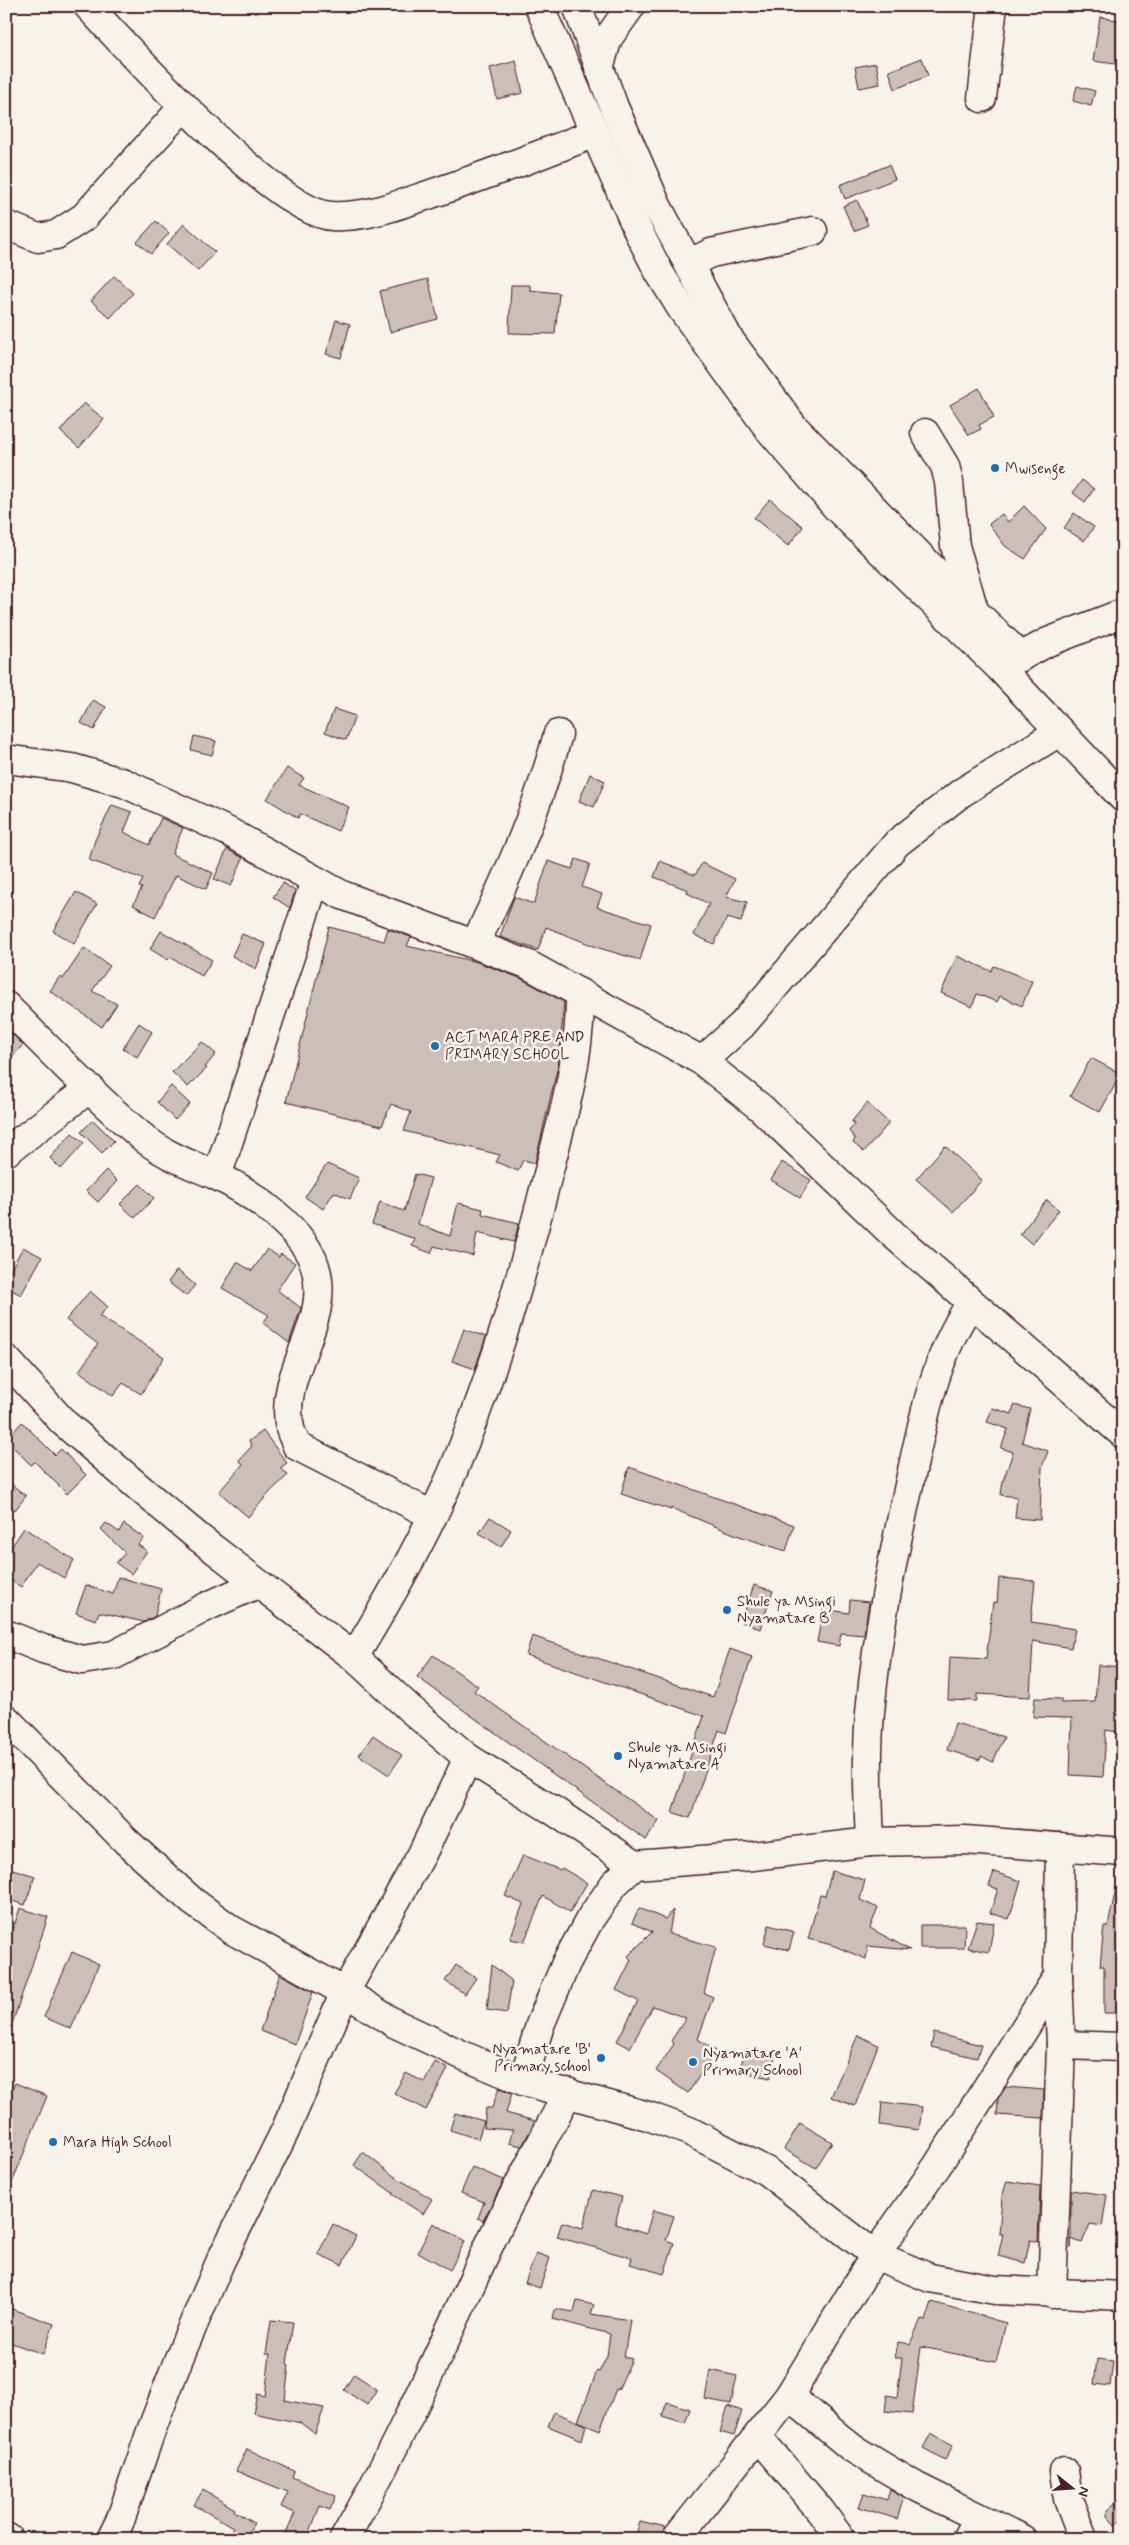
<svg xmlns="http://www.w3.org/2000/svg" width="1129" height="2545" font-family="Mynerve,sans-serif">
	<style>
		.building { fill: #ccbfb9; stroke: #4a1f2b }
		.lines { fill: none; stroke-linecap: round; stroke-linejoin: round }
		.minor-casing { stroke: #4a1f2b; stroke-width: 31 }
		.major-casing { stroke: #4a1f2b; stroke-width: 31 }
		.minor { stroke: #f7f3e8; stroke-width: 28 }
		.major { stroke: #f7f3e8; stroke-width: 28 }
		.poi-dot { fill: #1f6fb2; stroke: #f7f3e8; stroke-width: 2 }
		.labels { text-anchor: middle; stroke-width: 5; stroke-linejoin: round; paint-order: stroke }
		.poi-label { font-size: 15px; fill: #4a1f2b; stroke: #f7f3e8; text-anchor: start }
	</style>
	<rect width="100%" height="100%" fill="#f7f3e8"/>
	<filter id="ink" filterUnits="userSpaceOnUse"><feTurbulence type="fractalNoise" baseFrequency=".02" numOctaves="2"/><feDisplacementMap in="SourceGraphic" scale="10" xChannelSelector="R" yChannelSelector="G"/><feConvolveMatrix kernelMatrix="1 2 1 2 8 2 1 2 1" color-interpolation-filters="sRGB"/></filter>
	<g filter="url(#ink)">
		<!-- building -->
		<g class="building">
			<path d="M 1100,17 L 1123,21 L 1123,65 L 1093,61 Z"/>
			<path d="M 922,58 L 928,76 L 895,89 L 889,71 Z"/>
			<path d="M 516,61 L 523,93 L 497,99 L 490,68 Z"/>
			<path d="M 876,63 L 880,84 L 859,88 L 855,67 Z"/>
			<path d="M 1077,86 L 1095,91 L 1091,106 L 1073,101 Z"/>
			<path d="M 889,165 L 895,179 L 845,199 L 840,185 Z"/>
			<path d="M 857,200 L 868,225 L 854,231 L 843,206 Z"/>
			<path d="M 156,221 L 169,233 L 151,254 L 137,242 Z"/>
			<path d="M 184,224 L 215,252 L 198,271 L 167,244 Z"/>
			<path d="M 114,276 L 133,293 L 110,318 L 91,301 Z"/>
			<path d="M 428,279 L 438,319 L 390,332 L 380,291 Z"/>
			<path d="M 511,285 L 530,285 L 530,290 L 559,293 L 555,334 L 509,333 Z"/>
			<path d="M 336,320 L 350,324 L 341,358 L 326,354 Z"/>
			<path d="M 979,388 L 994,417 L 979,425 L 981,429 L 969,435 L 950,405 Z"/>
			<path d="M 84,403 L 104,419 L 79,448 L 60,431 Z"/>
			<path d="M 1082,480 L 1094,489 L 1085,502 L 1073,493 Z"/>
			<path d="M 770,499 L 803,527 L 788,546 L 754,518 Z"/>
			<path d="M 1024,506 L 1046,529 L 1025,559 L 1005,546 L 989,524 L 1002,514 L 1008,522 Z"/>
			<path d="M 1074,513 L 1094,527 L 1084,541 L 1064,528 Z"/>
			<path d="M 93,700 L 106,707 L 94,730 L 81,723 Z"/>
			<path d="M 334,709 L 355,716 L 346,740 L 325,732 Z"/>
			<path d="M 194,736 L 216,741 L 212,755 L 191,750 Z"/>
			<path d="M 287,768 L 304,778 L 299,785 L 349,807 L 338,831 L 300,814 L 298,818 L 267,799 Z"/>
			<path d="M 590,774 L 605,781 L 594,807 L 579,801 Z"/>
			<path d="M 112,805 L 132,812 L 124,832 L 149,845 L 161,818 L 183,828 L 172,854 L 213,873 L 206,889 L 176,875 L 155,917 L 133,905 L 142,888 L 139,887 L 143,879 L 89,860 L 95,840 Z"/>
			<path d="M 227,849 L 243,858 L 231,886 L 214,879 Z"/>
			<path d="M 576,859 L 590,864 L 582,887 L 602,894 L 597,907 L 651,924 L 640,960 L 599,948 L 546,927 L 538,950 L 500,937 L 514,897 L 534,904 L 548,861 L 572,869 Z"/>
			<path d="M 660,861 L 695,875 L 702,863 L 735,879 L 726,897 L 747,902 L 741,922 L 727,918 L 714,944 L 694,935 L 709,904 L 687,893 L 688,890 L 654,877 Z"/>
			<path d="M 283,883 L 295,891 L 290,908 L 273,897 Z"/>
			<path d="M 76,892 L 97,904 L 74,944 L 53,931 Z"/>
			<path d="M 329,927 L 384,941 L 388,929 L 411,937 L 407,946 L 477,962 L 520,978 L 564,1002 L 559,1061 L 535,1163 L 523,1160 L 518,1171 L 496,1162 L 500,1155 L 404,1131 L 411,1112 L 391,1104 L 382,1126 L 286,1102 Z"/>
			<path d="M 161,931 L 212,960 L 202,976 L 170,957 L 168,960 L 150,949 Z"/>
			<path d="M 242,934 L 266,944 L 256,969 L 232,956 Z"/>
			<path d="M 84,948 L 110,966 L 92,991 L 117,1004 L 102,1027 L 50,991 L 60,976 L 63,979 Z"/>
			<path d="M 957,956 L 991,971 L 994,966 L 1032,981 L 1022,1006 L 1000,996 L 997,1002 L 977,994 L 972,1007 L 941,993 Z"/>
			<path d="M 139,1023 L 152,1032 L 137,1057 L 123,1048 Z"/>
			<path d="M 6,1028 L 23,1045 L 6,1063 Z"/>
			<path d="M 202,1042 L 216,1054 L 205,1067 L 207,1068 L 188,1087 L 172,1072 Z"/>
			<path d="M 1091,1058 L 1121,1074 L 1100,1112 L 1070,1096 Z"/>
			<path d="M 171,1086 L 190,1104 L 175,1120 L 157,1102 Z"/>
			<path d="M 867,1103 L 889,1123 L 864,1152 L 853,1143 L 855,1139 L 849,1131 L 854,1125 L 852,1121 Z"/>
			<path d="M 93,1120 L 114,1141 L 102,1153 L 81,1132 Z"/>
			<path d="M 72,1133 L 84,1143 L 61,1169 L 50,1158 Z"/>
			<path d="M 945,1146 L 982,1180 L 953,1212 L 916,1179 Z"/>
			<path d="M 782,1162 L 811,1180 L 800,1198 L 771,1180 Z"/>
			<path d="M 327,1164 L 359,1178 L 350,1199 L 334,1192 L 323,1209 L 305,1197 Z"/>
			<path d="M 106,1170 L 117,1181 L 98,1202 L 86,1191 Z"/>
			<path d="M 415,1174 L 431,1178 L 418,1224 L 450,1236 L 458,1203 L 483,1209 L 482,1214 L 519,1223 L 514,1242 L 477,1233 L 473,1256 L 434,1246 L 431,1253 L 412,1246 L 415,1239 L 372,1224 L 380,1202 L 404,1211 Z"/>
			<path d="M 140,1184 L 154,1198 L 135,1218 L 120,1204 Z"/>
			<path d="M 1047,1200 L 1059,1210 L 1032,1244 L 1020,1234 Z"/>
			<path d="M 23,1247 L 42,1257 L 21,1295 L 6,1287 L 6,1278 Z"/>
			<path d="M 267,1249 L 279,1257 L 281,1254 L 295,1263 L 277,1290 L 301,1308 L 289,1343 L 263,1323 L 269,1315 L 222,1288 L 237,1262 L 252,1271 Z"/>
			<path d="M 177,1270 L 195,1285 L 186,1296 L 168,1282 Z"/>
			<path d="M 90,1291 L 108,1307 L 99,1316 L 164,1357 L 141,1394 L 123,1383 L 113,1396 L 79,1371 L 98,1344 L 66,1320 Z"/>
			<path d="M 464,1329 L 486,1337 L 475,1369 L 452,1361 Z"/>
			<path d="M 1014,1405 L 1030,1409 L 1022,1442 L 1048,1451 L 1042,1467 L 1040,1520 L 1015,1518 L 1017,1497 L 1001,1495 L 1003,1481 L 1013,1452 L 1001,1448 L 1008,1429 L 987,1422 L 992,1408 L 1012,1414 Z"/>
			<path d="M 22,1422 L 55,1455 L 61,1449 L 86,1475 L 67,1494 L 35,1462 L 31,1465 L 6,1440 Z"/>
			<path d="M 263,1431 L 287,1463 L 280,1468 L 288,1475 L 271,1491 L 248,1517 L 219,1492 L 243,1464 L 239,1460 L 252,1446 L 249,1441 Z"/>
			<path d="M 629,1467 L 794,1525 L 786,1551 L 739,1536 L 671,1508 L 671,1510 L 621,1494 Z"/>
			<path d="M 6,1480 L 26,1496 L 15,1510 L 6,1503 Z"/>
			<path d="M 490,1517 L 511,1530 L 501,1547 L 479,1533 Z"/>
			<path d="M 106,1523 L 119,1532 L 124,1524 L 144,1538 L 138,1545 L 147,1551 L 131,1574 L 116,1563 L 125,1553 L 101,1529 Z"/>
			<path d="M 24,1528 L 74,1560 L 64,1578 L 37,1562 L 21,1587 L 6,1577 L 6,1555 Z"/>
			<path d="M 118,1577 L 161,1589 L 155,1616 L 144,1622 L 99,1612 L 96,1620 L 76,1613 L 86,1585 L 113,1594 Z"/>
			<path d="M 999,1578 L 1035,1581 L 1031,1622 L 1075,1629 L 1071,1648 L 1033,1641 L 1030,1697 L 977,1694 L 977,1701 L 948,1700 L 950,1657 L 986,1659 L 993,1602 L 997,1603 Z"/>
			<path d="M 754,1585 L 773,1591 L 760,1629 L 741,1622 Z"/>
			<path d="M 850,1600 L 869,1602 L 864,1635 L 841,1633 L 839,1646 L 817,1642 L 823,1609 L 849,1613 Z"/>
			<path d="M 532,1636 L 713,1697 L 730,1649 L 752,1657 L 726,1733 L 719,1730 L 690,1818 L 672,1812 L 704,1716 L 526,1655 Z"/>
			<path d="M 433,1655 L 478,1686 L 474,1691 L 659,1821 L 646,1840 L 417,1677 Z"/>
			<path d="M 1098,1665 L 1123,1667 L 1123,1733 L 1106,1730 L 1103,1777 L 1070,1775 L 1072,1718 L 1033,1717 L 1035,1698 L 1061,1699 L 1061,1703 L 1095,1702 Z"/>
			<path d="M 955,1723 L 1004,1737 L 993,1762 L 981,1756 L 980,1760 L 947,1750 Z"/>
			<path d="M 373,1735 L 402,1755 L 389,1775 L 359,1755 Z"/>
			<path d="M 523,1855 L 560,1870 L 562,1868 L 587,1883 L 570,1912 L 543,1896 L 524,1942 L 510,1939 L 523,1904 L 505,1896 Z"/>
			<path d="M 6,1867 L 35,1876 L 25,1905 L 6,1899 Z"/>
			<path d="M 832,1871 L 865,1880 L 860,1900 L 878,1908 L 870,1928 L 910,1950 L 868,1946 L 866,1959 L 832,1945 L 808,1939 L 820,1895 L 825,1896 Z"/>
			<path d="M 994,1872 L 1021,1881 L 1009,1919 L 990,1913 L 998,1889 L 989,1886 Z"/>
			<path d="M 1116,1888 L 1123,1889 L 1123,2013 L 1104,2013 L 1104,1966 L 1100,1966 L 1104,1926 L 1108,1926 Z"/>
			<path d="M 20,1908 L 48,1917 L 9,2033 L 6,2032 L 6,1950 Z"/>
			<path d="M 639,1908 L 665,1919 L 673,1910 L 669,1934 L 716,1947 L 704,1993 L 713,1997 L 698,2039 L 716,2051 L 688,2093 L 656,2071 L 674,2044 L 671,2041 L 686,2018 L 653,2006 L 630,2048 L 617,2041 L 638,2001 L 616,1990 L 631,1960 L 628,1956 L 652,1932 L 632,1923 Z"/>
			<path d="M 977,1921 L 994,1923 L 989,1952 L 968,1948 Z"/>
			<path d="M 769,1925 L 794,1932 L 789,1950 L 764,1944 Z"/>
			<path d="M 920,1925 L 965,1925 L 964,1948 L 920,1948 Z"/>
			<path d="M 72,1952 L 99,1964 L 71,2029 L 44,2017 Z"/>
			<path d="M 456,1965 L 476,1978 L 465,1994 L 445,1981 Z"/>
			<path d="M 492,1965 L 512,1981 L 507,2013 L 487,2010 Z"/>
			<path d="M 280,1974 L 313,1992 L 295,2044 L 260,2031 Z"/>
			<path d="M 934,2033 L 981,2045 L 977,2058 L 931,2047 Z"/>
			<path d="M 858,2035 L 878,2045 L 855,2106 L 831,2097 Z"/>
			<path d="M 746,2049 L 775,2056 L 770,2078 L 739,2071 Z"/>
			<path d="M 435,2062 L 448,2069 L 426,2110 L 394,2093 L 406,2073 L 424,2082 Z"/>
			<path d="M 15,2083 L 47,2096 L 7,2195 L 6,2102 Z"/>
			<path d="M 1006,2087 L 1044,2090 L 1043,2118 L 997,2115 L 998,2099 Z"/>
			<path d="M 499,2088 L 512,2093 L 506,2113 L 535,2121 L 522,2146 L 509,2143 L 513,2130 L 484,2128 L 486,2108 L 492,2108 Z"/>
			<path d="M 882,2102 L 922,2107 L 919,2130 L 880,2125 Z"/>
			<path d="M 455,2113 L 484,2121 L 478,2139 L 450,2130 Z"/>
			<path d="M 800,2123 L 832,2142 L 816,2168 L 784,2149 Z"/>
			<path d="M 363,2152 L 394,2176 L 432,2199 L 423,2214 L 392,2194 L 393,2193 L 354,2165 Z"/>
			<path d="M 472,2167 L 504,2180 L 483,2221 L 478,2218 L 484,2202 L 461,2193 Z"/>
			<path d="M 1007,2181 L 1040,2186 L 1038,2242 L 1030,2240 L 1025,2263 L 998,2256 L 1003,2234 L 999,2234 L 1002,2197 Z"/>
			<path d="M 593,2190 L 622,2197 L 615,2224 L 646,2234 L 653,2210 L 674,2216 L 666,2240 L 674,2243 L 664,2274 L 630,2264 L 632,2258 L 557,2237 L 562,2222 L 583,2228 Z"/>
			<path d="M 1071,2190 L 1107,2195 L 1102,2226 L 1090,2224 L 1082,2243 L 1071,2239 L 1071,2248 Z"/>
			<path d="M 433,2223 L 465,2241 L 450,2270 L 418,2252 Z"/>
			<path d="M 333,2224 L 356,2236 L 342,2265 L 318,2254 Z"/>
			<path d="M 536,2253 L 550,2258 L 540,2288 L 525,2283 Z"/>
			<path d="M 577,2301 L 594,2305 L 591,2314 L 630,2320 L 624,2357 L 632,2359 L 618,2390 L 616,2389 L 600,2430 L 578,2421 L 597,2371 L 599,2372 L 607,2356 L 610,2334 L 553,2319 L 555,2309 L 574,2312 Z"/>
			<path d="M 932,2302 L 1006,2323 L 996,2362 L 921,2347 L 912,2414 L 885,2411 L 887,2395 L 897,2397 L 902,2358 L 895,2358 L 898,2342 L 910,2344 L 921,2319 L 926,2321 Z"/>
			<path d="M 6,2307 L 54,2324 L 43,2354 L 6,2341 Z"/>
			<path d="M 271,2320 L 293,2322 L 287,2364 L 289,2365 L 285,2400 L 324,2408 L 315,2434 L 301,2423 L 253,2413 L 257,2394 L 265,2396 L 270,2354 L 266,2354 Z"/>
			<path d="M 1097,2359 L 1113,2361 L 1110,2386 L 1094,2384 Z"/>
			<path d="M 710,2370 L 737,2376 L 731,2404 L 705,2399 Z"/>
			<path d="M 354,2374 L 377,2389 L 367,2405 L 344,2390 Z"/>
			<path d="M 667,2402 L 690,2409 L 685,2423 L 662,2416 Z"/>
			<path d="M 728,2406 L 742,2411 L 734,2436 L 720,2432 Z"/>
			<path d="M 554,2412 L 586,2425 L 582,2440 L 548,2426 Z"/>
			<path d="M 931,2433 L 953,2445 L 945,2460 L 923,2448 Z"/>
			<path d="M 247,2449 L 294,2471 L 292,2477 L 336,2496 L 330,2510 L 320,2506 L 307,2539 L 283,2539 L 295,2513 L 281,2507 L 288,2492 L 236,2471 Z"/>
			<path d="M 890,2489 L 904,2497 L 897,2519 L 859,2507 L 864,2493 L 887,2500 Z"/>
			<path d="M 203,2490 L 235,2509 L 234,2511 L 254,2523 L 244,2539 L 226,2539 L 233,2527 L 194,2505 Z"/>
			<path d="M 1123,2497 L 1123,2518 L 1115,2525 L 1107,2516 L 1107,2510 Z"/>
			<path d="M 640,2521 L 666,2527 L 661,2539 L 636,2535 Z"/>
		</g>
		<g class="lines">
			<!-- minor casing -->
			<g class="minor-casing">
				<g id="minor">
					<path d="M 88,6 C 130,51 277,214 332,216 C 365,218 398,205 428,195 C 485,176 540,155 595,133"/>
					<path d="M 577,6 L 614,107 L 657,206 L 729,339 L 793,426 L 976,613 L 1021,657"/>
					<path d="M 599,68 L 608,38 L 631,6"/>
					<path d="M 982,98 L 993,6"/>
					<path d="M 6,225 L 38,238 L 56,235 L 84,217 L 184,106"/>
					<path d="M 691,269 L 700,258 L 711,253 L 813,231"/>
					<path d="M 925,433 L 945,466 L 949,482 L 955,546 L 974,610"/>
					<path d="M 1005,665 L 1048,642 L 1123,613"/>
					<path d="M 6,759 L 72,768 L 124,783 L 229,832 L 342,895 L 527,964 L 702,1061 L 761,1108 L 894,1235 L 1123,1434"/>
					<path d="M 475,944 C 508,876 538,808 558,734"/>
					<path d="M 6,1006 C 50,1050 93,1095 140,1135 C 163,1155 190,1164 217,1176 C 251,1192 304,1230 315,1266 C 333,1322 277,1373 290,1428 C 291,1434 295,1440 297,1446 L 432,1515"/>
					<path d="M 702,1061 L 742,1025 L 897,843 L 961,793 L 1059,732"/>
					<path d="M 6,1152 L 90,1088"/>
					<path d="M 217,1176 L 315,881"/>
					<path d="M 6,1359 L 63,1422 L 143,1491 L 198,1537 L 354,1657 L 409,1708 L 468,1758 L 554,1811 L 635,1865"/>
					<path d="M 6,1634 L 43,1649 L 82,1660 L 114,1655 L 208,1606 L 257,1584"/>
					<path d="M 354,1657 C 394,1591 434,1522 462,1449 C 497,1361 524,1270 547,1178 C 563,1117 581,1056 580,993"/>
					<path d="M 6,1719 L 126,1841 L 192,1901 L 232,1930 L 345,1992 L 394,2023 L 462,2055 L 523,2081 L 648,2116 L 689,2131 L 766,2171 L 875,2255 L 930,2278 L 995,2290 L 1123,2296"/>
					<path d="M 870,1842 C 868,1796 866,1748 871,1702 C 878,1629 893,1557 909,1485 C 922,1423 935,1355 971,1303"/>
					<path d="M 1061,2045 L 1123,2047"/>
					<path d="M 523,2081 L 540,2025 L 566,1963 L 590,1919 L 615,1883 L 635,1865 L 753,1856 L 870,1842 L 965,1840 L 1123,1852"/>
					<path d="M 1052,2294 L 1061,2045 L 1058,1976 L 1060,1847"/>
					<path d="M 789,2396 L 852,2448 L 917,2487 L 1022,2539"/>
					<path d="M 758,2437 L 820,2510 L 841,2539"/>
					<path d="M 1064,2471 L 1068,2499 L 1083,2539"/>
					<path d="M 6,2537 L 9,2539"/>
					<path d="M 111,2539 L 120,2521 L 151,2431 L 179,2358 L 221,2260 L 285,2131 L 345,1992 L 422,1854 L 468,1758"/>
					<path d="M 344,2539 C 404,2436 450,2327 501,2220 C 522,2177 546,2135 568,2092"/>
					<path d="M 676,2539 L 789,2396 L 875,2255 L 937,2166 L 1058,1976"/>
					<path d="M 967,2539 L 978,2518"/>
				</g>
			</g>
			<!-- major casing -->
			<g class="major-casing">
				<path id="major" d="M 539,6 L 639,233 L 659,272 L 681,308 L 768,428 L 837,508 L 1000,668 L 1123,798"/>
			</g>
			<!-- minor -->
			<use href="#minor" class="minor"/>
			<!-- major -->
			<use href="#major" class="major"/>
		</g>
	</g>
	<!-- markers -->
	<g class="poi-dot">
		<circle cx="995" cy="468" r="5"/>
		<circle cx="435" cy="1046" r="5"/>
		<circle cx="727" cy="1610" r="5"/>
		<circle cx="618" cy="1756" r="5"/>
		<circle cx="601" cy="2058" r="5"/>
		<circle cx="693" cy="2062" r="5"/>
		<circle cx="53" cy="2142" r="5"/>
	</g>
	<g class="labels">
		<!-- poi labels -->
		<g class="poi-label">
			<text x="1005" y="473">Mwisenge</text>
			<text x="445" y="1042">ACT MARA PRE AND<tspan x="445" dy="17">PRIMARY SCHOOL</tspan></text>
			<text x="737" y="1606">Shule ya Msingi<tspan x="737" dy="17">Nyamatare B</tspan></text>
			<text x="628" y="1752">Shule ya Msingi<tspan x="628" dy="17">Nyamatare A</tspan></text>
			<text x="591" y="2054" text-anchor="end">Nyamatare 'B'<tspan x="591" dy="17">Primary school</tspan></text>
			<text x="703" y="2058">Nyamatare 'A'<tspan x="703" dy="17">Primary School</tspan></text>
			<text x="63" y="2147">Mara High School</text>
		</g>
	</g>
	<!-- margin -->
	<rect width="1129" height="2545" fill="none" stroke="#f7f3e8" stroke-width="25"/>
	<rect x="12" y="12" width="1104" height="2520" fill="none" stroke="#4a1f2b" stroke-width="2" filter="url(#ink)"/>
	<!-- north arrow -->
	<g transform="translate(1072 2488) rotate(107)" stroke="#f7f3e8" stroke-width="4" paint-order="stroke">
	<path d="M0-4L9 19L0 12L-9 19Z" fill="#4a1f2b"/>
	<text y="-8" font-size="14" font-weight="bold" text-anchor="middle" fill="#4a1f2b">N</text>
	</g>
</svg>
